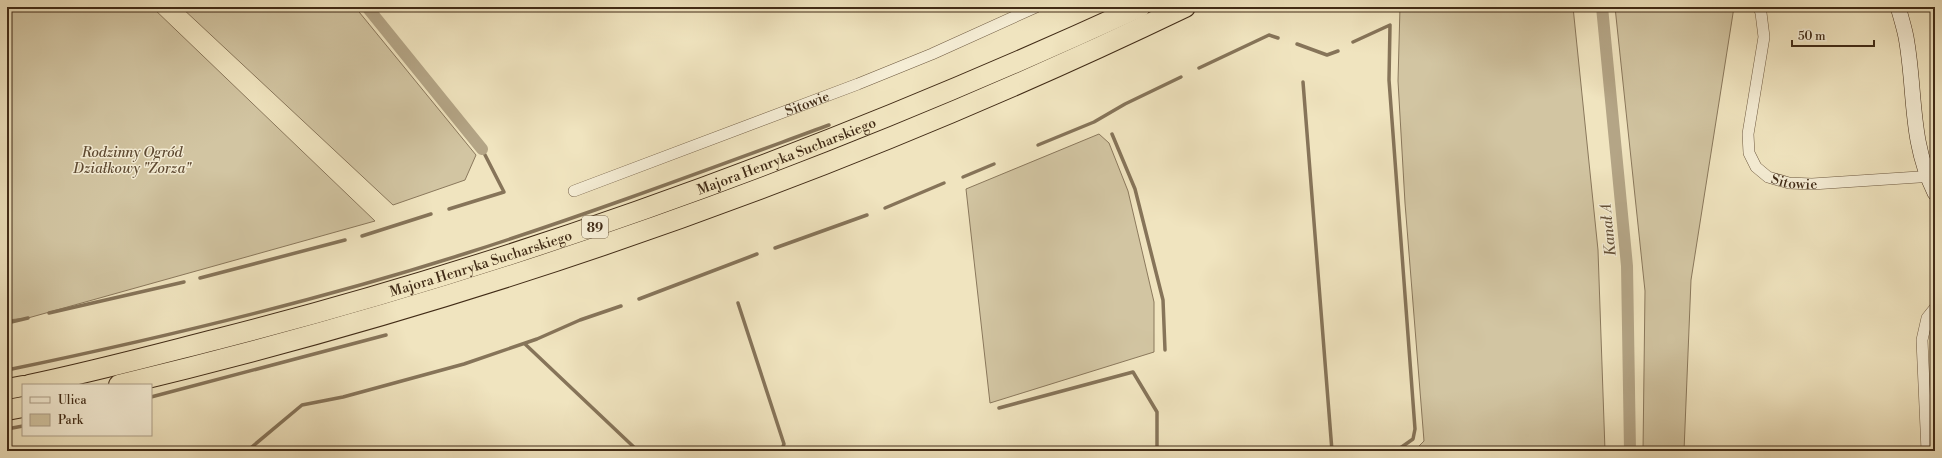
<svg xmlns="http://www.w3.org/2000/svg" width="1942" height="458" font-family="'Libre Bodoni',serif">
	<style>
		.green { fill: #d2c5a2; stroke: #8a785c }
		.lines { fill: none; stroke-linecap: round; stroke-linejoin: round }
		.stream { stroke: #867459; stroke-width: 3.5 }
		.canal { stroke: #b4a586; stroke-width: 12 }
		.street-casing { stroke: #6d5940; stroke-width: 12 }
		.secondary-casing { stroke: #412b16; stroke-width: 16 }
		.highway-casing { stroke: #412b16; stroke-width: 22 }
		.street { stroke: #f5edd5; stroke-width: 11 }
		.secondary { stroke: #f5edd5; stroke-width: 15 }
		.highway { stroke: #f0e4bf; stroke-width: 20 }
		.labels { text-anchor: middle; stroke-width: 3; stroke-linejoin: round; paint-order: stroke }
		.shield { fill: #f5edd5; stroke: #77654f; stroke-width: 1 }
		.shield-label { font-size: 13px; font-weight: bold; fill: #412b16 }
		.street-label { font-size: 14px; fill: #412b16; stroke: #f5edd5 }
		.park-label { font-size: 14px; font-style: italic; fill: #5e4a32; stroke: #f5edd5 }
		.water-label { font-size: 15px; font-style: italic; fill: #645038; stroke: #f5edd5 }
	</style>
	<rect width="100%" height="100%" fill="#f0e4bf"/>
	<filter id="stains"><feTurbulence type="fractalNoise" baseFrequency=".005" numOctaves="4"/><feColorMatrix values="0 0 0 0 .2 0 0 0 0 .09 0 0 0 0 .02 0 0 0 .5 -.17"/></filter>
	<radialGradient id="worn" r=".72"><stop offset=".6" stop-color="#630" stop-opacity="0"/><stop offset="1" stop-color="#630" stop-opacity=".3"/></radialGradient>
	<!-- green -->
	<g class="green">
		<path d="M 7,7 L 152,7 L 375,221 L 28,318 L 7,320 Z"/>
		<path d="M 181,7 L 355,7 L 476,155 L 465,180 L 393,205 Z"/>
		<path d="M 1400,7 L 1573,7 L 1598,250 L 1605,451 L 1414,451 L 1424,441 L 1405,203 L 1398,81 Z"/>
		<path d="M 1615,7 L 1734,7 L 1691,280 L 1684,451 L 1643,451 L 1645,291 Z"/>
		<path d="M 1099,134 L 1109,143 L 1128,191 L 1154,302 L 1154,352 L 990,403 L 966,189 Z"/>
	</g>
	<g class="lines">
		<!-- stream -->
		<g class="stream">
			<path d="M 1353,42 L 1390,25 L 1389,80 L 1415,429 L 1413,439 L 1396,451"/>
			<path d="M 1297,44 L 1327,55 L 1338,51"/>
			<path d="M 1199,68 L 1269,35 L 1278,38"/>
			<path d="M 1303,82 L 1332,451"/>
			<path d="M 1112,134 L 1135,189 L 1163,300 L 1165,350"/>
			<path d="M 1038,145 L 1094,122 L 1125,104 L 1181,77"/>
			<path d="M 963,177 L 994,164"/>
			<path d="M 885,208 L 944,183"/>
			<path d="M 449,209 L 504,192 L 482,149"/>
			<path d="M 362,236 L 431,214"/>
			<path d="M 775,248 L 867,215"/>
			<path d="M 200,278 L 345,240"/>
			<path d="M 639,299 L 757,254"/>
			<path d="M 738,303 L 784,444 L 781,451"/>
			<path d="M 49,313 L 184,282"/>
			<path d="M 7,323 L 28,318"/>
			<path d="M 525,344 L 638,451"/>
			<path d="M 7,370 C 162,338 316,301 467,253 C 589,214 709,169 829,125"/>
			<path d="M 151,397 L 386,335"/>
			<path d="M 999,408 L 1133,372 L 1157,412 L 1157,451"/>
			<path d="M 7,429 L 23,426"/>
			<path d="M 247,451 L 302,405 L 343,397 L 464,364 L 537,339 L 580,320 L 621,306"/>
		</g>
		<!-- canal -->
		<g class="canal">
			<path d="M 367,7 L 482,149"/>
			<path d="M 1602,7 L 1627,266 L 1630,451"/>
		</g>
		<!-- street casing -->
		<g class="street-casing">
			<g id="street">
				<path id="s1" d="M 1759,7 L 1761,13 L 1764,37 L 1748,134 L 1749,153 L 1756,167 L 1768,177 L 1789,183 L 1812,184 L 1934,176"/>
				<path id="s2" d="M 574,191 L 858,84 L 932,54 L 1036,7"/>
				<path d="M 1927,451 L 1922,340 L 1927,318 L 1935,308"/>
			</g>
		</g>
		<!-- secondary casing -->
		<g class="secondary-casing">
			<path id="secondary" d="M 1898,7 C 1901,17 1904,27 1906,37 C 1916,92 1909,140 1935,193"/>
		</g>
		<!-- highway casing -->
		<g class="highway-casing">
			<g id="highway">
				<path id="s3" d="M 29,385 C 92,372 155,355 218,339 C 537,258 841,144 1140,7"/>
				<path d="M 119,385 C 487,297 844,171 1185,7"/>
				<path d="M 7,389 L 23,386"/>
				<path d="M 7,410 L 23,407"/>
			</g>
		</g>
		<!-- street -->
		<use href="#street" class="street"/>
		<!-- secondary -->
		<use href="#secondary" class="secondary"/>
		<!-- highway -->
		<use href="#highway" class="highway"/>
	</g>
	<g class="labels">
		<!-- shield labels -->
		<rect class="shield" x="582" y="216" width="26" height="22" rx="3"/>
		<g class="shield-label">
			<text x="595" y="232">89</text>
		</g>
		<!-- street labels -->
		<g class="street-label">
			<text dy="5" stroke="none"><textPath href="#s2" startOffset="249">Sitowie</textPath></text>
			<text dy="5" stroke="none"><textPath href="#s3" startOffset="792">Majora Henryka Sucharskiego</textPath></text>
			<text dy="5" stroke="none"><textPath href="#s1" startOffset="206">Sitowie</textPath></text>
			<text dy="5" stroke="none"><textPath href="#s3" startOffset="468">Majora Henryka Sucharskiego</textPath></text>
		</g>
		<!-- park labels -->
		<g class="park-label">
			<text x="132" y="157">Rodzinny Ogród<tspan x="132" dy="16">Działkowy "Zorza"</tspan></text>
		</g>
		<!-- water labels -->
		<g class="water-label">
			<text transform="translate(1608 230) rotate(-96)" y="5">Kanał A</text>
		</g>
	</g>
	<!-- margin -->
	<rect width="1942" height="458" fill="none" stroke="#f0e4bf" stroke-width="24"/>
	<rect x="8" y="8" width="1926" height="442" fill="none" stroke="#412b16" stroke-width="2"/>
	<rect x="12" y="12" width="1918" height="434" fill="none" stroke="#412b16"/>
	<!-- legend -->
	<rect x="22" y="384" width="130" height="52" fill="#f5edd5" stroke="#ad9f89"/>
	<rect x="30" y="397" width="20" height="6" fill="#f5edd5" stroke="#ad9f89"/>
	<text x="58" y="404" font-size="12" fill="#412b16">Ulica</text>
	<rect x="30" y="414" width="20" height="12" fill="#d2c5a2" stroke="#ad9f89"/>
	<text x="58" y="424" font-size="12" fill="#412b16">Park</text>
	<!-- scale -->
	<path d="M1792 40v6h82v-6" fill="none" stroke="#412b16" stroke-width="2"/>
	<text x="1798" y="40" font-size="12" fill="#412b16" stroke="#f5edd5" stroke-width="3" paint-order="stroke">50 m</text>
	<rect width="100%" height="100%" filter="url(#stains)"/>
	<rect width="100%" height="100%" fill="url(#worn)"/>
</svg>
